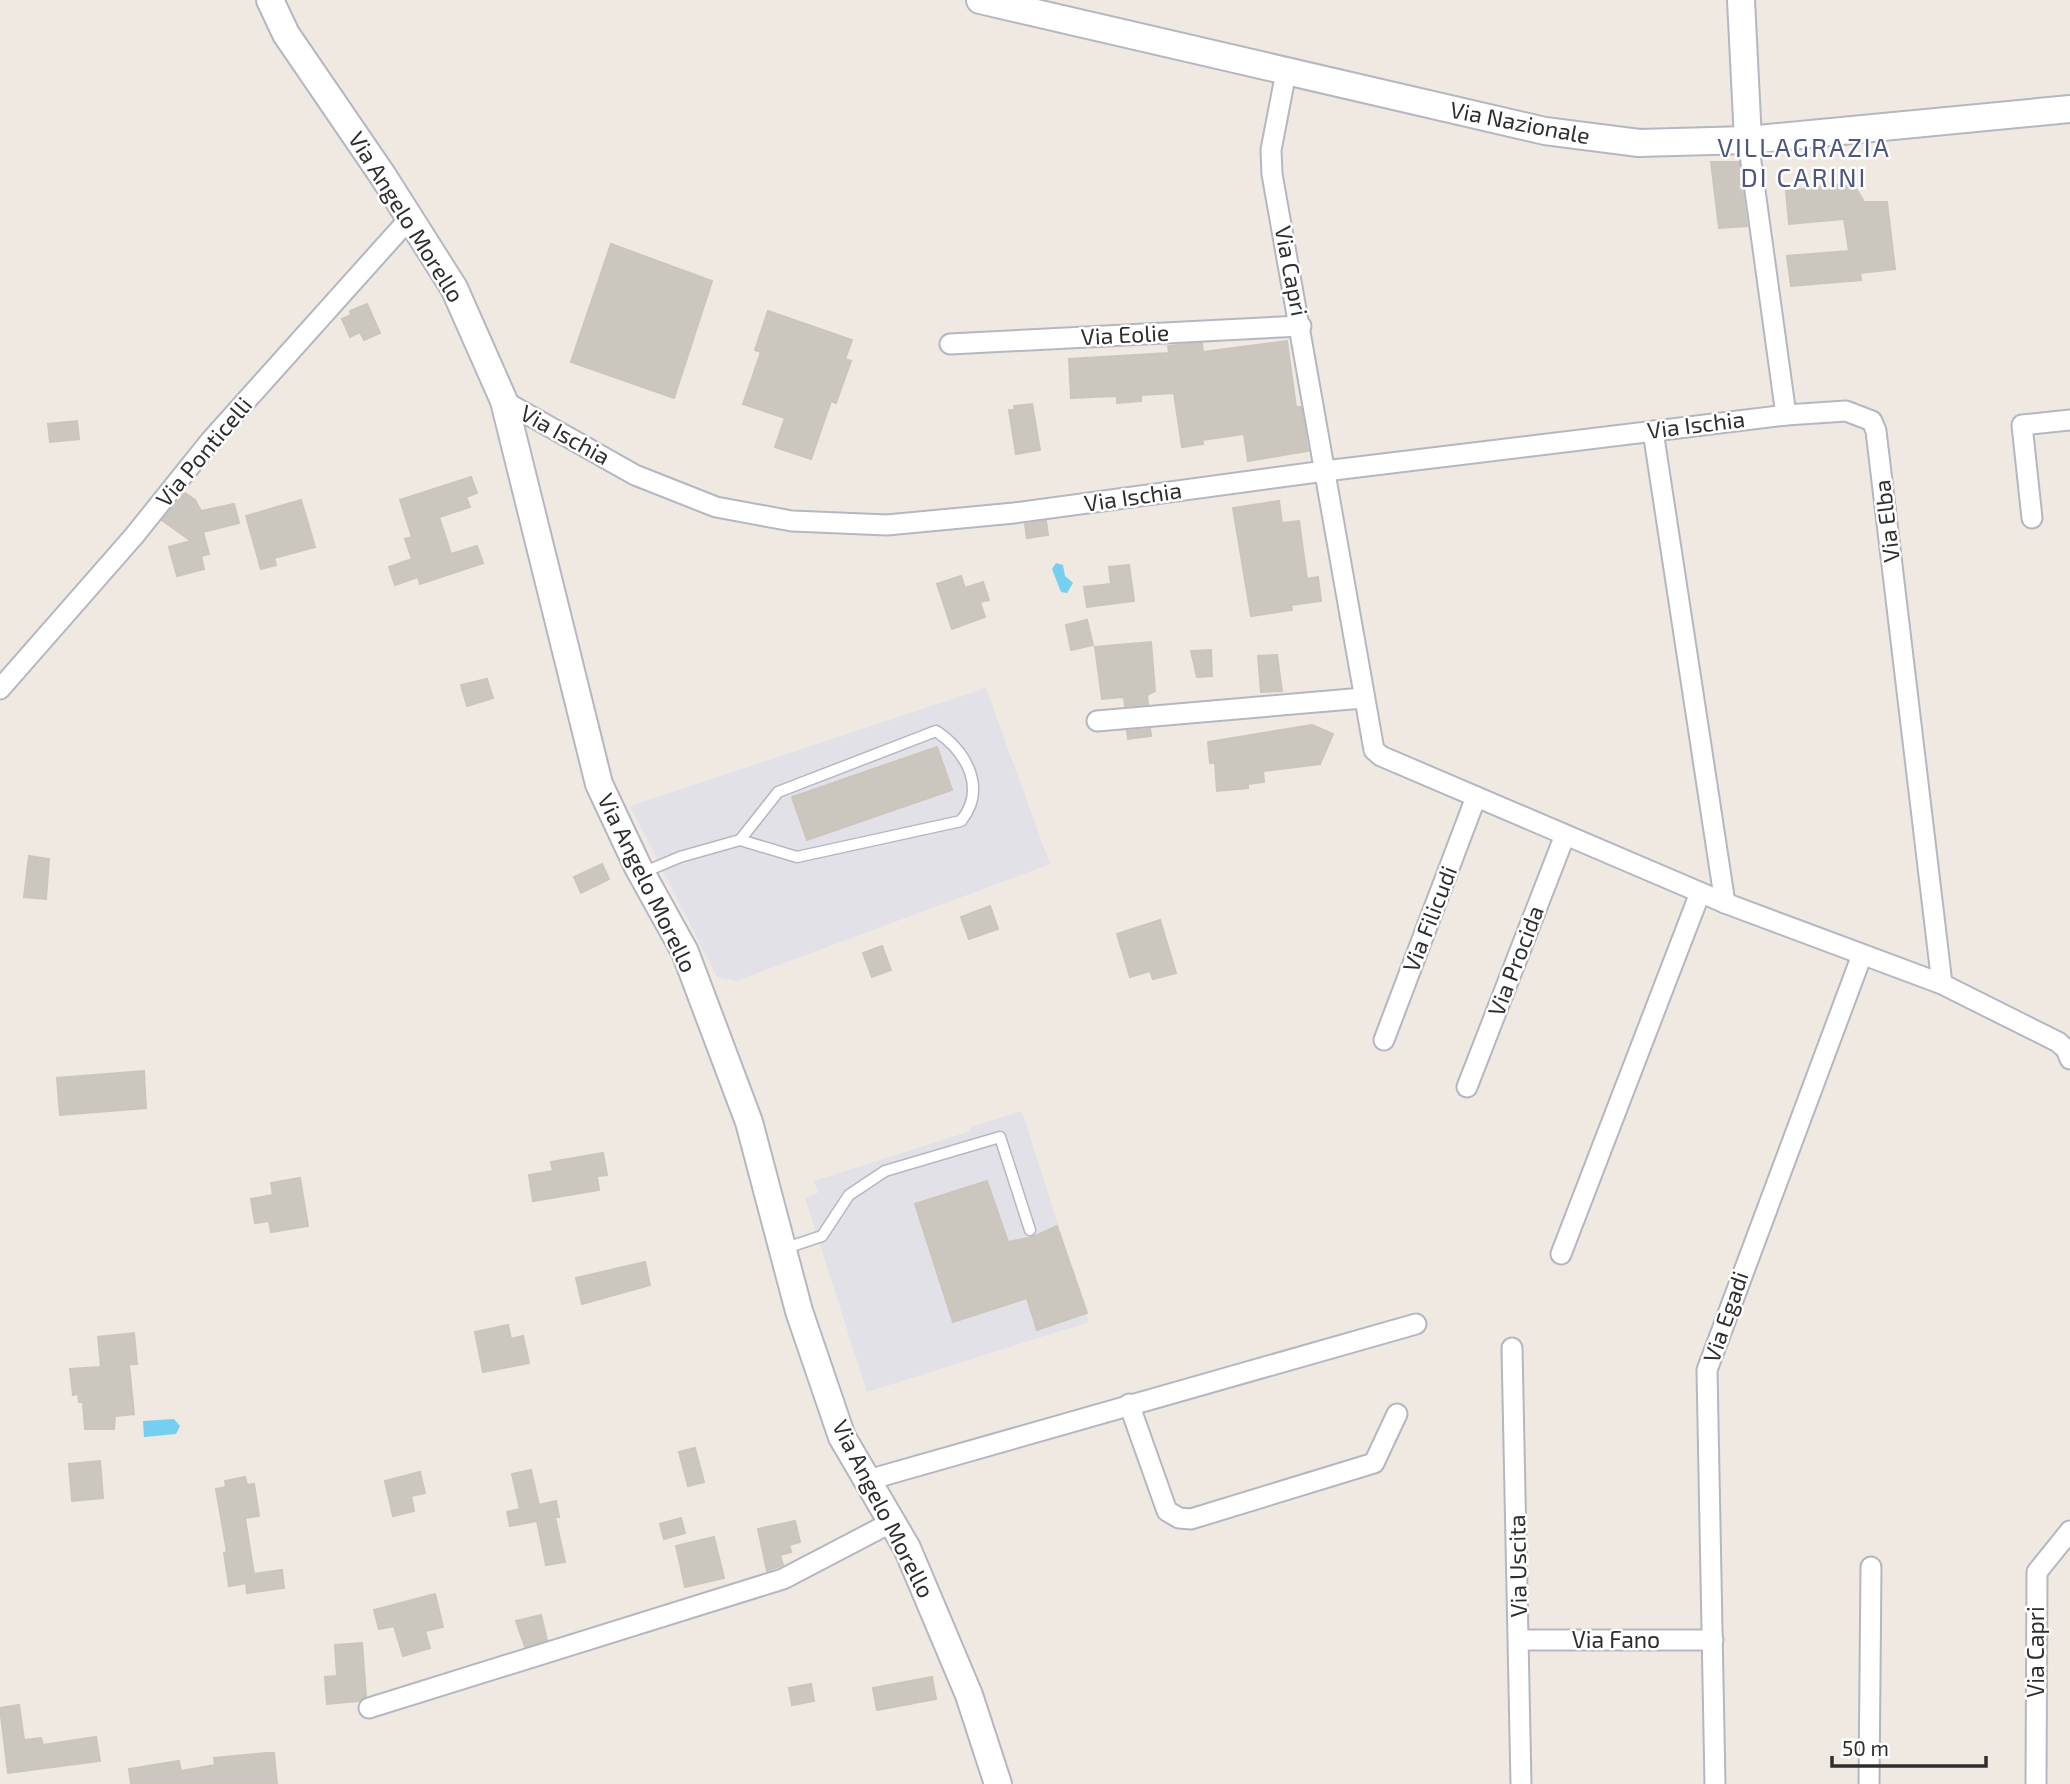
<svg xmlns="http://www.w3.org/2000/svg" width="2070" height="1784" font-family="'Exo 2',sans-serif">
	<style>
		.industrial { fill: #e3e1e8 }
		.water { fill: #75cff0 }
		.building { fill: #cbc7bf; stroke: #cbc5ba; stroke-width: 2 }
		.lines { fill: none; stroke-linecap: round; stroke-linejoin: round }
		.lane-casing { stroke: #b4b7c1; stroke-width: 13 }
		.street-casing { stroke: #b4b7c1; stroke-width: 23 }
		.secondary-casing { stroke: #b4b7c1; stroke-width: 30 }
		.lane { stroke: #fff; stroke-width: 10 }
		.street { stroke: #fff; stroke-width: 19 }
		.secondary { stroke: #fff; stroke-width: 26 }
		.labels { text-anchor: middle; stroke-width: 5; stroke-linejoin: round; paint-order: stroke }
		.street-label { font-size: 23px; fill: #2e2e2e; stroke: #fff }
		.quarter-label { font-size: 26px; letter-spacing: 2px; fill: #4d5680; stroke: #fff }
	</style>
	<rect width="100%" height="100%" fill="#efe9e1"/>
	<!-- industrial -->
	<g class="industrial">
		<path d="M 986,688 L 1050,864 L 736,981 L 717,977 L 630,806 Z"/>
		<path d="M 1022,1111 L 1089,1322 L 867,1392 L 805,1198 L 818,1193 L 814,1181 L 971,1131 L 970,1127 Z"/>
	</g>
	<!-- water -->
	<g class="water">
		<path d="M 1056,563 L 1063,565 L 1065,576 L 1073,583 L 1067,593 L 1061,592 L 1052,569 Z"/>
		<path d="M 174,1419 L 180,1426 L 176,1434 L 144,1437 L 143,1421 Z"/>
	</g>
	<!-- building -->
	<g class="building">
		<path d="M 1711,162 L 1739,162 L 1747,226 L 1719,228 Z"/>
		<path d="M 1841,184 L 1857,190 L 1864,202 L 1887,202 L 1895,269 L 1860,273 L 1861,280 L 1791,286 L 1787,256 L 1849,251 L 1844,219 L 1789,224 L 1786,191 Z"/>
		<path d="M 611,244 L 712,281 L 674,398 L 571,362 Z"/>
		<path d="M 367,304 L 380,333 L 364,340 L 360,332 L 350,337 L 342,319 L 351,315 L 350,311 Z"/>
		<path d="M 768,311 L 852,340 L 845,359 L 851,361 L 836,403 L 831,401 L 811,459 L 775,447 L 785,418 L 743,404 L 761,352 L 755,350 Z"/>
		<path d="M 1287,341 L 1296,407 L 1301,407 L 1308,451 L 1248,461 L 1244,434 L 1202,440 L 1203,444 L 1182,447 L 1174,393 L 1141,395 L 1141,401 L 1117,403 L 1117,396 L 1071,398 L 1069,359 L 1169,353 L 1168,346 L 1185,344 L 1202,343 L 1203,352 Z"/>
		<path d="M 1032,404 L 1040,450 L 1016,454 L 1009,410 L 1015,410 L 1014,406 Z"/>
		<path d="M 77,421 L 79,439 L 50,442 L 48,424 Z"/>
		<path d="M 471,477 L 477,493 L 466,497 L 470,507 L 439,517 L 451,554 L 477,546 L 483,563 L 420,584 L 418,577 L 395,585 L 389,567 L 412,559 L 405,539 L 412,537 L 400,500 Z"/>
		<path d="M 185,493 L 195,500 L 201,511 L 234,504 L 239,523 L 203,532 L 209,554 L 201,556 L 204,569 L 177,576 L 169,547 L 191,541 L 162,520 Z"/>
		<path d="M 301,500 L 315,547 L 274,558 L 276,565 L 261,569 L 246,516 Z"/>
		<path d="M 1279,501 L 1282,523 L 1299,521 L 1307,579 L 1318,577 L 1321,601 L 1291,605 L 1292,610 L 1251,616 L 1233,508 Z"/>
		<path d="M 1046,521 L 1048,535 L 1027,538 L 1025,524 Z"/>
		<path d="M 1129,565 L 1134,601 L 1087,607 L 1084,587 L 1111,584 L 1109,567 Z"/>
		<path d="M 961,576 L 965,588 L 983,582 L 989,600 L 980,602 L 985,617 L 952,629 L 937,584 Z"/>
		<path d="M 1087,620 L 1093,645 L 1071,650 L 1066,625 Z"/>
		<path d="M 1151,642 L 1155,691 L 1147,695 L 1148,704 L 1125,706 L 1124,697 L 1102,699 L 1095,647 Z"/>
		<path d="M 1211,650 L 1212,676 L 1197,677 L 1191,651 Z"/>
		<path d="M 1277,655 L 1282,691 L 1261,692 L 1258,656 Z"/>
		<path d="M 487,679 L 493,698 L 467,706 L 461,685 Z"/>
		<path d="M 1312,725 L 1333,734 L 1320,764 L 1263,771 L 1264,782 L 1248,784 L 1248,788 L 1217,791 L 1215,763 L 1210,763 L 1208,742 Z"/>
		<path d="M 1150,729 L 1151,736 L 1128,739 L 1127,731 Z"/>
		<path d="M 937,747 L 952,790 L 807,840 L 792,797 Z"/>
		<path d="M 29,856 L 49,859 L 46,899 L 24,897 Z"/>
		<path d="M 602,864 L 609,879 L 581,893 L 574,877 Z"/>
		<path d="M 990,906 L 998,929 L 969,939 L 961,917 Z"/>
		<path d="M 1160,920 L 1176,973 L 1153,979 L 1150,971 L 1130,977 L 1117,934 Z"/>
		<path d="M 882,946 L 891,970 L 872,977 L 863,953 Z"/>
		<path d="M 144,1071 L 146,1108 L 60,1115 L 57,1078 Z"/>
		<path d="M 603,1153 L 607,1175 L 597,1176 L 599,1190 L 533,1201 L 529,1175 L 553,1171 L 551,1162 Z"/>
		<path d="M 300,1178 L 308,1226 L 271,1232 L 269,1221 L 255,1223 L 251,1199 L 273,1195 L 271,1183 Z"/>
		<path d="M 987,1181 L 1008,1242 L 1033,1237 L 1057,1226 L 1087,1313 L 1037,1330 L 1027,1298 L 953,1322 L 915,1204 Z"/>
		<path d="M 645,1262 L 650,1285 L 582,1304 L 576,1278 Z"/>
		<path d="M 508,1325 L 511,1339 L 523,1336 L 529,1363 L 483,1372 L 475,1332 Z"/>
		<path d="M 134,1333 L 137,1364 L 129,1364 L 134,1414 L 115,1416 L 114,1429 L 85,1429 L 83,1402 L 79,1402 L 78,1394 L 73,1395 L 70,1369 L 101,1367 L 98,1337 Z"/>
		<path d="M 695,1448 L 704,1482 L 688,1486 L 679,1452 Z"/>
		<path d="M 100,1461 L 103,1498 L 72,1501 L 69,1464 Z"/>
		<path d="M 531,1470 L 539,1505 L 556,1501 L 559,1517 L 555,1517 L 565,1562 L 546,1565 L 537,1521 L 510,1526 L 507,1512 L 520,1509 L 512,1474 Z"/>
		<path d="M 420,1472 L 425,1493 L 411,1496 L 414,1511 L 393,1516 L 385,1481 Z"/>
		<path d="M 245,1477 L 247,1485 L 254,1484 L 259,1516 L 245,1518 L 254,1574 L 282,1570 L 284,1588 L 247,1593 L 246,1583 L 229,1586 L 224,1553 L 227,1552 L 216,1489 L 226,1487 L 225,1481 Z"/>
		<path d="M 681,1518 L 685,1533 L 664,1539 L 660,1524 Z"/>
		<path d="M 795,1521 L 800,1542 L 789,1545 L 791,1552 L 780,1555 L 783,1565 L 767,1571 L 758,1529 Z"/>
		<path d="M 714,1537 L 724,1578 L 685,1587 L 676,1546 Z"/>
		<path d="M 435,1594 L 443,1627 L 425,1631 L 430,1648 L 403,1656 L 394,1626 L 379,1629 L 374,1610 Z"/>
		<path d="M 541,1615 L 547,1640 L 525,1647 L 516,1621 Z"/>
		<path d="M 362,1643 L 366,1696 L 359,1701 L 327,1704 L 325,1677 L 337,1676 L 335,1645 Z"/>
		<path d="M 932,1677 L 936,1699 L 877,1710 L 873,1688 Z"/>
		<path d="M 811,1684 L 814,1701 L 792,1705 L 789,1688 Z"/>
		<path d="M 19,1705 L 24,1740 L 41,1738 L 43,1745 L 96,1737 L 100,1761 L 8,1773 L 0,1708 Z"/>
		<path d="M 267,1753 L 274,1753 L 277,1784 L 131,1784 L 129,1769 L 179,1761 L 181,1771 L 215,1765 L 214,1758 Z"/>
	</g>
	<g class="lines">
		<!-- lane casing -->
		<g class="lane-casing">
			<g id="lane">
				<path d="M 642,873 L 680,857 L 740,840 L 778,792 L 936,731 C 967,752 987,789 961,821 L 797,857 L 740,840"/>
				<path d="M 783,1249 L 822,1236 L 849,1195 L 885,1171 L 1000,1137 L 1030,1230"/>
			</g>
		</g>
		<!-- street casing -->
		<g class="street-casing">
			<g id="street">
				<path d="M 1286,72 L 1271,150 L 1272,174 L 1374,750 L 1381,756 L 1725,903 L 1942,984 L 2058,1042 L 2066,1049 L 2070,1059"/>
				<path d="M 1748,140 L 1786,415 L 1846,411 L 1872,421 L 1876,431 L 1942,984"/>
				<path d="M 950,344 L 1301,326"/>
				<path d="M 504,401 L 635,475 L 716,507 L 792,521 L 887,525 L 1014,513 L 1325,471 L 1786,415"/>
				<path d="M 1653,431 L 1725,903"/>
				<path d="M 2032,518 L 2022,425 L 2070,420"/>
				<path d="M 0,689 L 134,536 L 211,440 L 410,218"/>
				<path d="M 1097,721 L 1363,698"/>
				<path d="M 1384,1040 L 1476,797"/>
				<path d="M 1467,1087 L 1565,835"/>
				<path d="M 1561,1254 L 1700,893"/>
				<path d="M 1512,1348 L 1521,1784"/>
				<path d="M 1129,1404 L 1167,1511 L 1179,1518 L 1191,1519 L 1374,1463 L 1397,1414"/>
				<path d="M 868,1480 L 1416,1324"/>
				<path d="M 1519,1640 L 1713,1640"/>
				<path d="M 369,1708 L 783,1579 L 892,1522"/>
				<path d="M 1715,1784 L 1707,1370 L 1862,955"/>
				<path d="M 1869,1784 L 1871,1567"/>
				<path d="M 2036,1784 L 2037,1572 L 2070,1531"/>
			</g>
		</g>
		<!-- secondary casing -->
		<g class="secondary-casing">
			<g id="secondary">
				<path d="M 270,0 L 286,34 L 383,176 L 454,288 L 504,401 L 599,784 L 638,867 L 685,952 L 749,1122 L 799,1311 L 842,1437 L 907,1548 L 969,1695 L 998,1784"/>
				<path d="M 980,0 L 1545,131 L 1639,143 L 1748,140 L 2070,109"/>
				<path d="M 1741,0 L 1748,140"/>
			</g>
		</g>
		<!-- lane -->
		<use href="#lane" class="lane"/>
		<!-- street -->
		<use href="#street" class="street"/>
		<!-- secondary -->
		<use href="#secondary" class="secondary"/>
	</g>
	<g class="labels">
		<!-- street labels -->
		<g class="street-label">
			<text transform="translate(1520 123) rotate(11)" y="8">Via Nazionale</text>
			<text transform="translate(406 217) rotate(58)" y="8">Via Angelo Morello</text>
			<text transform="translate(1291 271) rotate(79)" y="8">Via Capri</text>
			<text transform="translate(1125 335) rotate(-3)" y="8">Via Eolie</text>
			<text transform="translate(1696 425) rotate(-7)" y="8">Via Ischia</text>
			<text transform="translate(565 435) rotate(29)" y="8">Via Ischia</text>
			<text transform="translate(204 452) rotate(-50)" y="8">Via Ponticelli</text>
			<text transform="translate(1133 497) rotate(-8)" y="8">Via Ischia</text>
			<text transform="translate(1887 521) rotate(-97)" y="8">Via Elba</text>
			<text transform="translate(647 883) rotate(64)" y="8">Via Angelo Morello</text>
			<text transform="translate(1430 919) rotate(-69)" y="8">Via Filicudi</text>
			<text transform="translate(1516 961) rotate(-69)" y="8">Via Procida</text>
			<text transform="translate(1726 1317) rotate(-71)" y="8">Via Egadi</text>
			<text transform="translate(883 1509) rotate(63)" y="8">Via Angelo Morello</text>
			<text transform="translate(1518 1566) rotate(-91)" y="8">Via Uscita</text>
			<text x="1616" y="1648">Via Fano</text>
			<text transform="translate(2036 1652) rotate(-90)" y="8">Via Capri</text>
		</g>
		<!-- quarter labels -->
		<g class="quarter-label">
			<text x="1804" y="157">VILLAGRAZIA<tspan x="1804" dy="30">DI CARINI</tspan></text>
		</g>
	</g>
	<!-- scale -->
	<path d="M1832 1756v10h154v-10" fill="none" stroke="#2e2e2e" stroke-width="3.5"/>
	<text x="1842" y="1756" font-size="21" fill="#2e2e2e" stroke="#ffffff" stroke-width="5" paint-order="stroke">50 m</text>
</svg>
